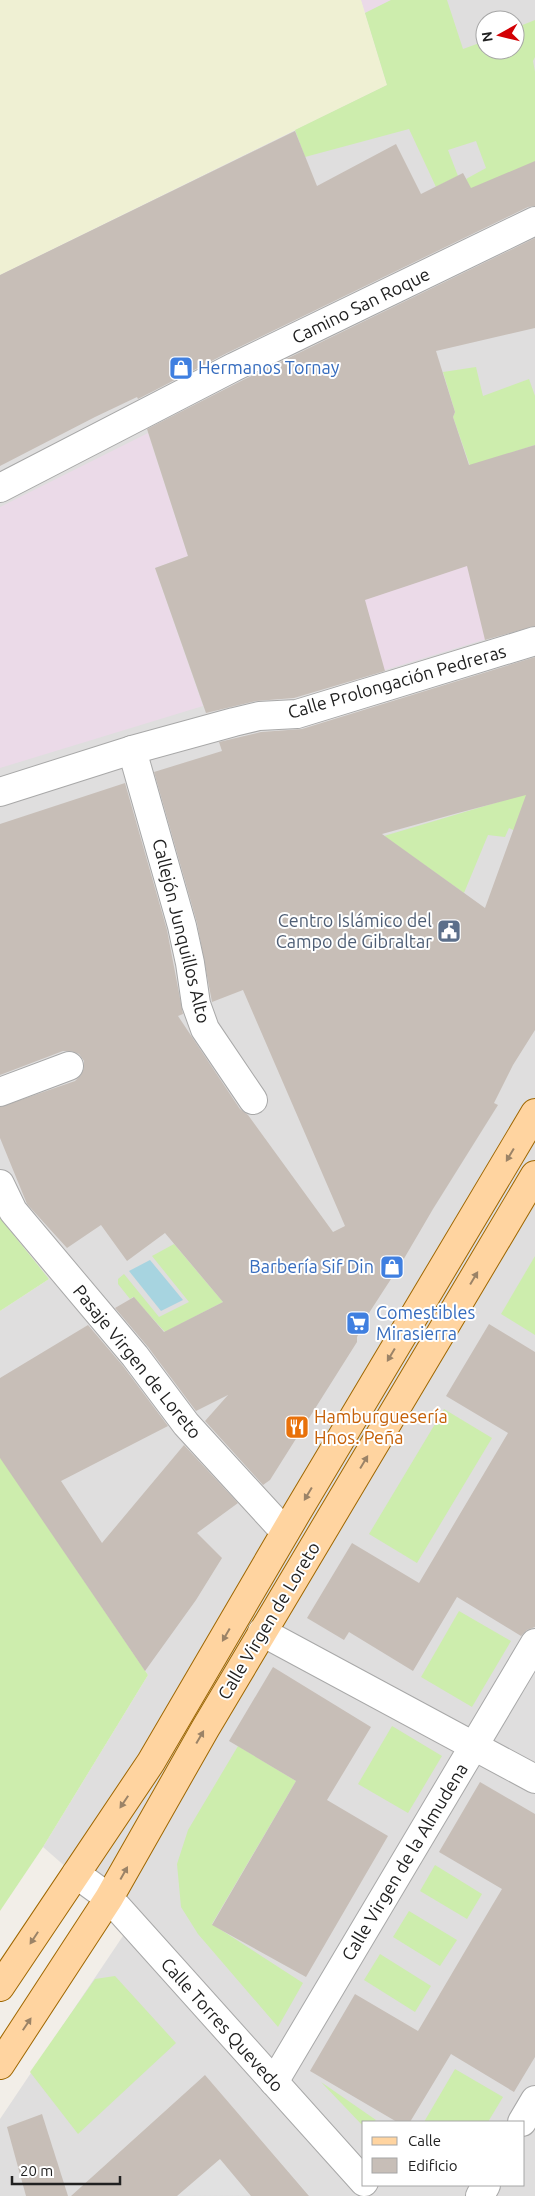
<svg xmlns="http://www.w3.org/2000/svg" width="535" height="2196" font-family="Ubuntu,sans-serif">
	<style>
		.residential { fill: #dfdede; fill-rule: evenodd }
		.industrial { fill: #ebdae8 }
		.farmland { fill: #eff0d3 }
		.grass { fill: #cdedad }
		.parking { fill: #e1e1e1 }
		.water { fill: #a7d4e0 }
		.building { fill: #c7beb7; fill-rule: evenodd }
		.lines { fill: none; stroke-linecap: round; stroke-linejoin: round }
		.minor-casing { stroke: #a8a8a8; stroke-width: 30 }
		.major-casing { stroke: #9f6700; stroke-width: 30 }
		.minor { stroke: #fff; stroke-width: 28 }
		.major { stroke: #ffd4a0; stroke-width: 28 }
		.oneway { fill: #9b8367 }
		.labels { text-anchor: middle; stroke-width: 4; stroke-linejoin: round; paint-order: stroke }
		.street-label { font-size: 18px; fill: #212121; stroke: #fff }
		.shop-label { font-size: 18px; fill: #366cbe; stroke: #fff; text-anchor: start }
		.service-label { font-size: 18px; fill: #4e5e75; stroke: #fff; text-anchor: end }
		.food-label { font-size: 18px; fill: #c56008; stroke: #fff; text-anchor: start }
	</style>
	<rect width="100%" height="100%" fill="#f2eee8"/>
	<!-- residential -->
	<path class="residential" d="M 361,0 L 535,0 L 535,2196 L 0,2196 L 0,2119 L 131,1924 L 43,1847 L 148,1675 L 0,1457 L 0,1311 L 49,1279 L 0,1218 L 0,275 L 387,85 ZM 485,20 L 515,20 L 515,50 L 485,50 ZM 364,2122 L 524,2122 L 524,2185 L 364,2185 Z"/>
	<!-- industrial -->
	<g class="industrial">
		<path d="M 361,0 L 391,0 L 365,13 Z"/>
		<path d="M 349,331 L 404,487 L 535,486 L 535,624 L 359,678 Z"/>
		<path d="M 148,433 L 188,556 L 155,568 L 203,706 L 0,768 L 0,507 Z"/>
	</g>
	<!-- farmland -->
	<path class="farmland" d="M 0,0 L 361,0 L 387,85 L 0,275 Z"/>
	<!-- grass -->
	<g class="grass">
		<path d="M 391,0 L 447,0 L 463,49 L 485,41 L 485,50 L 515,50 L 515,28 L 535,20 L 535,57 L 533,61 L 535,72 L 535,161 L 487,221 L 466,179 L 486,168 L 476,141 L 448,150 L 458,176 L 436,187 L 409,129 L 305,157 L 295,130 L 387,85 L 365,13 Z"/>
		<path d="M 476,367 L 483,396 L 529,379 L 535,396 L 535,445 L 470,466 L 453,417 L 455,412 L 443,372 Z"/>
		<path d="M 535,791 L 530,838 L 509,828 L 505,837 L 488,835 L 464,893 L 384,836 Z"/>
		<path d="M 0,1218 L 49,1279 L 0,1311 Z"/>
		<path d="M 174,1244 L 223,1302 L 165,1332 L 133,1297 L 130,1299 L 118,1284 L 118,1279 L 124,1274 L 159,1317 L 189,1302 L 152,1256 Z"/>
		<path d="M 535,1256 L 535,1335 L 501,1314 Z"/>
		<path d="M 444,1409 L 492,1438 L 417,1563 L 369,1534 Z"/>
		<path d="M 0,1457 L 148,1675 L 43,1847 L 0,1911 Z"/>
		<path d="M 459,1611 L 511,1641 L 472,1707 L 421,1677 Z"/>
		<path d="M 392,1726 L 442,1756 L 408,1813 L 358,1784 Z"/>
		<path d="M 238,1746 L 296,1781 L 212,1924 L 303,1983 L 278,2027 L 198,1934 L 181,1907 L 177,1864 L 188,1830 Z"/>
		<path d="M 435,1865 L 482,1894 L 467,1919 L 420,1891 Z"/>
		<path d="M 409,1911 L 457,1940 L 440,1966 L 393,1937 Z"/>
		<path d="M 380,1954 L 431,1986 L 415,2012 L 364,1980 Z"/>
		<path d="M 115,1976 L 176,2043 L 78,2134 L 30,2072 L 95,1979 Z"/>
		<path d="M 455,2069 L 503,2097 L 488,2122 L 424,2122 Z"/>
		<path d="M 321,2082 L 376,2120 L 373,2122 L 364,2122 L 364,2127 Z"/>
	</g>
	<!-- parking -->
	<path class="parking" d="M 236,2111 L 309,2195 L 130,2196 Z"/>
	<!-- water -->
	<path class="water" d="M 150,1260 L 183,1300 L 161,1311 L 129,1271 Z"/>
	<!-- building -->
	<g class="building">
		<path d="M 295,131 L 317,186 L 396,144 L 421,194 L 463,173 L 471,188 L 535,161 L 535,206 L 528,207 L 227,353 L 138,399 L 137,397 L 95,417 L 0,466 L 0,275 Z"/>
		<path d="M 535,238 L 535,328 L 436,351 L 455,412 L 453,417 L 469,465 L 535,445 L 535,626 L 485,640 L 467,566 L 365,600 L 385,671 L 294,698 L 256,701 L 206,713 L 155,568 L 188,556 L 147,429 L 241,381 Z"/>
		<path d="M 535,657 L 535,1030 L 513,1065 L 494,1103 L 498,1105 L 433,1209 L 402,1262 L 369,1313 L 357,1337 L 357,1342 L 270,1480 L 263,1485 L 205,1421 L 228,1395 L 196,1411 L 148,1347 L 115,1308 L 134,1297 L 164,1332 L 223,1302 L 165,1233 L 127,1261 L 101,1225 L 67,1248 L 27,1204 L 0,1138 L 0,1107 L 75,1081 L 81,1075 L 84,1068 L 84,1061 L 79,1054 L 71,1051 L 63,1051 L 0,1075 L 0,824 L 125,783 L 167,930 L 183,1014 L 178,1016 L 240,1109 L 248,1115 L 333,1232 L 345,1226 L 243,990 L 212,1002 L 197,923 L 154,772 L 222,751 L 219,742 L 261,732 L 302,729 ZM 526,795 L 485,908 L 382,834 L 458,813 Z"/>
		<path d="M 489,1324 L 535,1352 L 535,1627 L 527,1630 L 521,1636 L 457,1597 L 413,1671 L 349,1632 L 344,1640 L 307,1618 L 352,1543 L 419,1583 L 508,1433 L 446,1396 Z"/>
		<path d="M 88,1325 L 123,1366 L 168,1426 L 61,1481 L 102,1543 L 184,1445 L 238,1503 L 197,1533 L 222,1558 L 196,1600 L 145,1671 L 0,1458 L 0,1378 Z"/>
		<path d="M 273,1667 L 371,1727 L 327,1800 L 388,1836 L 306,1977 L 212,1925 L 296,1781 L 229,1741 Z"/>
		<path d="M 480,1782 L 535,1814 L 535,2057 L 514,2092 L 451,2054 L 410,2122 L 397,2122 L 310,2071 L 355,1994 L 418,2031 L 474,1936 L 502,1889 L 439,1852 Z"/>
		<path d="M 205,2075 L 309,2196 L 251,2196 L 220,2159 L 177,2196 L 71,2196 Z"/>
		<path d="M 42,2114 L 68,2196 L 26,2196 L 7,2127 Z"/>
	</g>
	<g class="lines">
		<!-- minor casing -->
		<g class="minor-casing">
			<g id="minor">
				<path d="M 0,488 L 234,367 L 535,221"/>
				<path d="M 132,750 L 182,926 L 190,963 L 196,1004 L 205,1029 L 253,1100"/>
				<path d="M 0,792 L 132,750 L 234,722 L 259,716 L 297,714 L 535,641"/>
				<path d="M 0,1092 L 69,1066"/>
				<path d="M 0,1184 L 13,1211 L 135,1356 L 186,1424 L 285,1532"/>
				<path d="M 262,1632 L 535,1779"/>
				<path d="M 76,1874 L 109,1898 L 364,2182"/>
				<path d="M 274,2082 L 535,1643"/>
				<path d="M 522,2122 L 535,2100"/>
				<path d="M 480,2196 L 486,2185"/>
			</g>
		</g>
		<!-- major casing -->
		<g class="major-casing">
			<g id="major">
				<path d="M 0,1987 L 151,1762 L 296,1514 L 535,1113"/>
				<path d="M 0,2065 L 109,1898 L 205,1729 L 535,1175"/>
			</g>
		</g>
		<!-- minor -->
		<use href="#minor" class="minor"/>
		<!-- major -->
		<use href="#major" class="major"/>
	</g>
	<!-- one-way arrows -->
	<defs><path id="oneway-solid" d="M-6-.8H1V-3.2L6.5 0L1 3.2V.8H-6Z" transform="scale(1.25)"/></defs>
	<g class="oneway">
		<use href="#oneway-solid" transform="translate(510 1155) rotate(121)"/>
		<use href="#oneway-solid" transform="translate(474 1278) rotate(-59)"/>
		<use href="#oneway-solid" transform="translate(391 1355) rotate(121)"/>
		<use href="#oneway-solid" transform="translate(364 1462) rotate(-59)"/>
		<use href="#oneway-solid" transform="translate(308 1494) rotate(121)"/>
		<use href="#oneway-solid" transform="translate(226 1635) rotate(120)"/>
		<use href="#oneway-solid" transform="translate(200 1737) rotate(-60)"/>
		<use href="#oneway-solid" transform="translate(124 1802) rotate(124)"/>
		<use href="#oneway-solid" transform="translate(124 1873) rotate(-61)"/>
		<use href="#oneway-solid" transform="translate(34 1938) rotate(123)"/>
		<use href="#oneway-solid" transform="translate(27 2024) rotate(-56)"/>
	</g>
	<!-- icons -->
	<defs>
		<g id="shop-square" transform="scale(1.25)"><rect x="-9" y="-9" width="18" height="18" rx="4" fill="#3f7fe0" stroke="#fff"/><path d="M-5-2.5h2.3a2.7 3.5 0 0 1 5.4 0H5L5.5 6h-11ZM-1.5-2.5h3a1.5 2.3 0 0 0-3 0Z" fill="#fff"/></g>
		<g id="civic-square" transform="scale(1.25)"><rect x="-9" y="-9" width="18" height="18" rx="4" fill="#5c6f8a" stroke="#fff"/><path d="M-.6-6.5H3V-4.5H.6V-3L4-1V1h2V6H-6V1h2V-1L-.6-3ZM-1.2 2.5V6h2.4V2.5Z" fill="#fff"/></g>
		<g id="supermarket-square" transform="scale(1.25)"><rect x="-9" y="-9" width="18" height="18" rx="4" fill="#3f7fe0" stroke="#fff"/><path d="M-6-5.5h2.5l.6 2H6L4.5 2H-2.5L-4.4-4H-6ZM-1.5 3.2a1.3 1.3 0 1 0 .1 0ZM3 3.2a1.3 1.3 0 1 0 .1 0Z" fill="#fff"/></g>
		<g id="restaurant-square" transform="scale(1.25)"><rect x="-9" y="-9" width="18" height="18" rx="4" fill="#e8710a" stroke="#fff"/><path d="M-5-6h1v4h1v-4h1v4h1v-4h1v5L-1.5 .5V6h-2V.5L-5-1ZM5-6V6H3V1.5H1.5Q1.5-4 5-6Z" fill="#fff"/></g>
	</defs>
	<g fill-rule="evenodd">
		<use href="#shop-square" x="181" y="368"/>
		<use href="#civic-square" x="449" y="931"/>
		<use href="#shop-square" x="392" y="1267"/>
		<use href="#supermarket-square" x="358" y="1323"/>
		<use href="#restaurant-square" x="297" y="1427"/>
	</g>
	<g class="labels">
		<!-- street labels -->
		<g class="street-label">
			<text transform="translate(361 306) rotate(-26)" y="6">Camino San Roque</text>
			<text transform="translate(397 682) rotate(-16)" y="6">Calle Prolongación Pedreras</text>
			<text transform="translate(181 931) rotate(76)" y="6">Callejón Junquillos Alto</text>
			<text transform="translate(137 1362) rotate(51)" y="6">Pasaje Virgen de Loreto</text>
			<text transform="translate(269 1621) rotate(-59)" y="6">Calle Virgen de Loreto</text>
			<text transform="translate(405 1862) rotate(-59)" y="6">Calle Virgen de la Almudena</text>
			<text transform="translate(222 2025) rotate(48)" y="6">Calle Torres Quevedo</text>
		</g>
		<!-- shop labels -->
		<g class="shop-label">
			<text x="198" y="374">Hermanos Tornay</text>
			<text x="374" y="1273" text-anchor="end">Barbería Sif Din</text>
			<text x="376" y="1319">Comestibles<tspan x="376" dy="21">Mirasierra</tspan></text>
		</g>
		<!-- service labels -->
		<g class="service-label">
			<text x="432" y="927">Centro Islámico del<tspan x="432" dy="21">Campo de Gibraltar</tspan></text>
		</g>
		<!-- food labels -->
		<g class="food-label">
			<text x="314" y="1423">Hamburguesería<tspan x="314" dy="21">Hnos. Peña</tspan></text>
		</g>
	</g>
	<!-- legend -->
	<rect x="362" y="2121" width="162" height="65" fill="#ffffff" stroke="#a6a6a6"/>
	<rect x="372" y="2137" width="25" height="8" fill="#ffd4a0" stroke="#a6a6a6"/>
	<text x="408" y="2146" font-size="15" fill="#212121">Calle</text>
	<rect x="372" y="2158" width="25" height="15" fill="#c7beb7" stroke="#a6a6a6"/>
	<text x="408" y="2171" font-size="15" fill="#212121">Edificio</text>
	<!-- north arrow -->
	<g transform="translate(500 35) rotate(262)"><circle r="24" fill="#ffffff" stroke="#a6a6a6"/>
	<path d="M0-4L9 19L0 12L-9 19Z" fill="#d30004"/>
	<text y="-8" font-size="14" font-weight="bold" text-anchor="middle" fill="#212121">N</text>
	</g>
	<!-- scale -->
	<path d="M12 2176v8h108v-8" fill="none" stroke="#212121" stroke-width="2.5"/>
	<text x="20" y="2176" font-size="15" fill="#212121" stroke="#ffffff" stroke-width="4" paint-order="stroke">20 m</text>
</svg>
